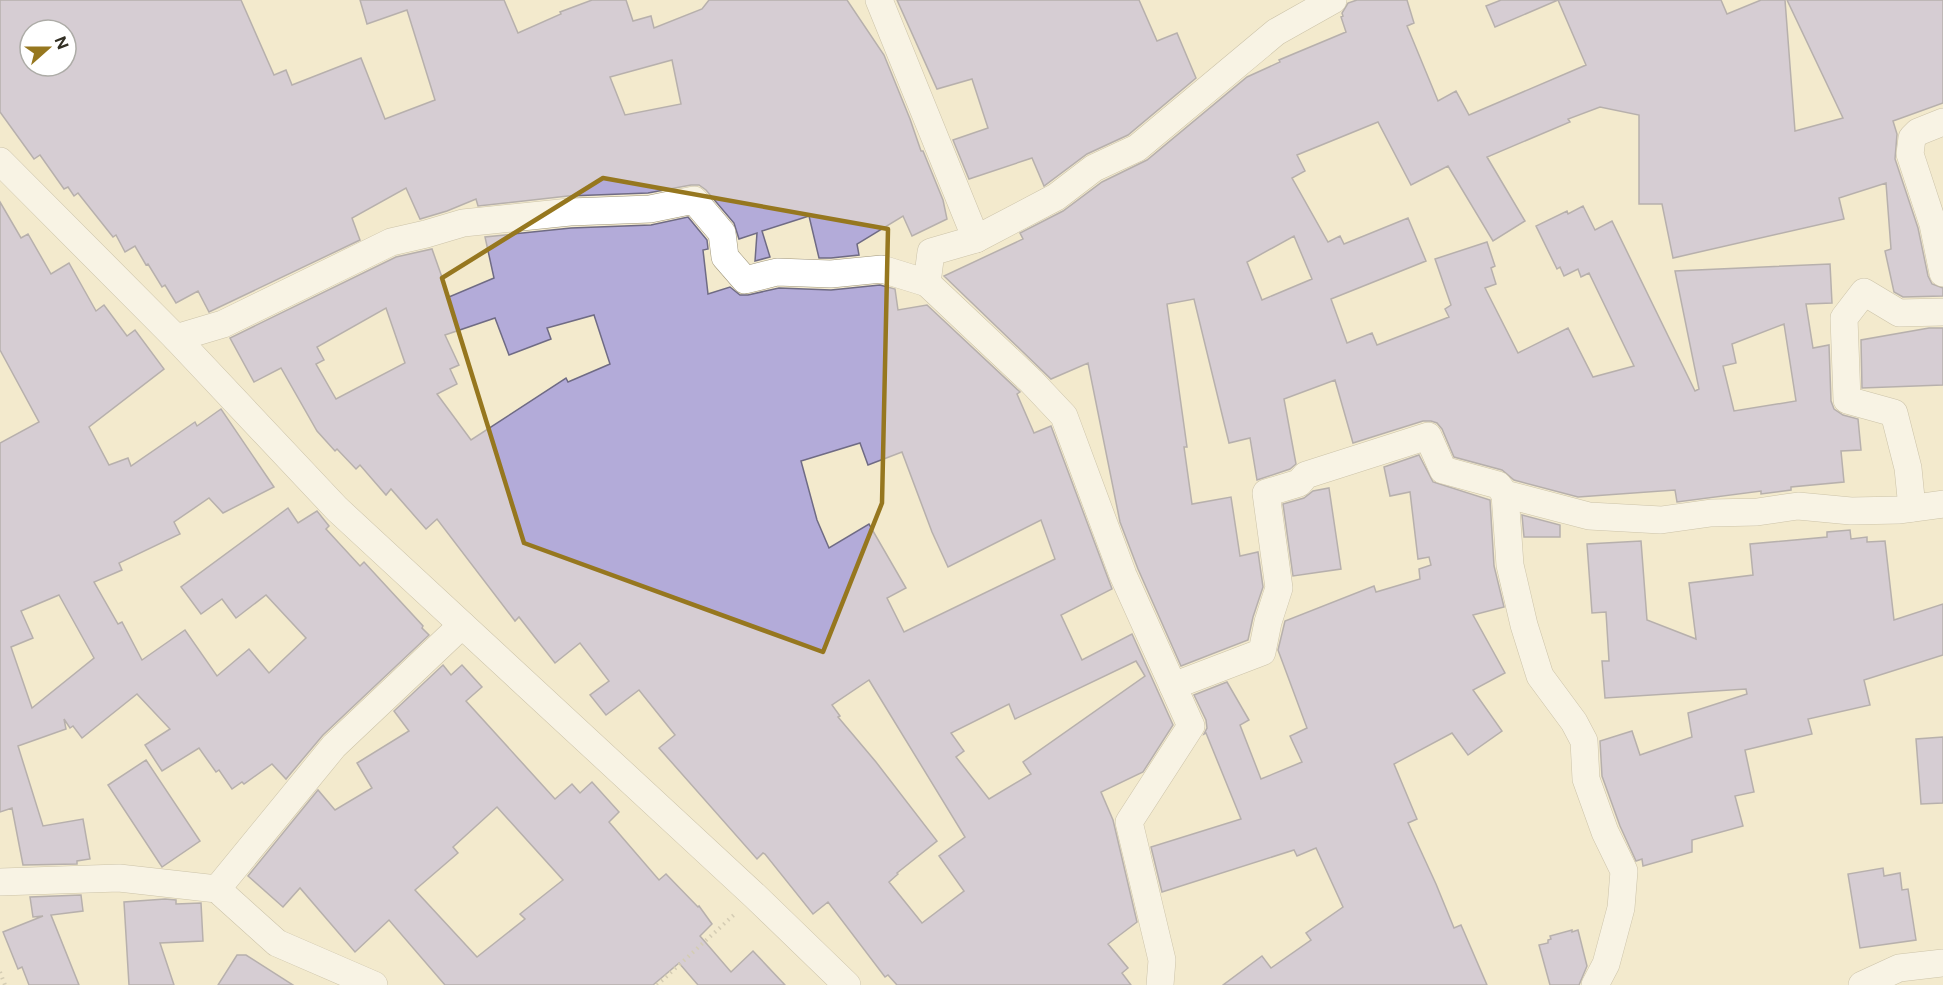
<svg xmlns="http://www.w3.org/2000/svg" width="1943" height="985" font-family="Figtree,sans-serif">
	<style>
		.building { fill: #b3abd9; stroke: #6f6b84; stroke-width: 1.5; fill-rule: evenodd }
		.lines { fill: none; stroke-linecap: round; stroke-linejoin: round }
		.minor-casing { stroke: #9f967c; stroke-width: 28 }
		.path { stroke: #b0a992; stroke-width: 4; stroke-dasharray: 1.5 4.5; stroke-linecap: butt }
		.minor { stroke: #fff; stroke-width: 27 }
		.marked { fill: none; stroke: #96771f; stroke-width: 4.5; stroke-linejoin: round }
	</style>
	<rect width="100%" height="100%" fill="#f3eacd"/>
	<!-- building -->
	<g class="building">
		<path d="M 0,0 L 241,0 L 274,75 L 286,70 L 292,85 L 361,58 L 385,119 L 435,100 L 407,10 L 367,24 L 360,0 L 504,0 L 518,33 L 561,14 L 560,12 L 592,0 L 626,0 L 633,21 L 651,16 L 654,28 L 702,9 L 709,0 L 847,0 L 884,55 L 910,119 L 921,151 L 923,151 L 943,200 L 947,219 L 912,236 L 903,216 L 857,244 L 859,255 L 831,258 L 819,258 L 809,216 L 762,231 L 770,257 L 755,261 L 757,233 L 739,239 L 734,223 L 706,190 L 699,185 L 691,185 L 648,193 L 568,196 L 478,206 L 476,199 L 447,211 L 420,219 L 406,188 L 352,218 L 360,240 L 209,312 L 198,291 L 176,303 L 165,285 L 162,287 L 148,264 L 146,265 L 135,246 L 125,252 L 116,235 L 113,237 L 78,193 L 74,196 L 68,187 L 64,189 L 40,155 L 34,159 L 0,112 ZM 30,30 L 66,30 L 66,66 L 30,66 ZM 672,60 L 681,104 L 625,115 L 610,77 Z"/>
		<path d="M 897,0 L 1139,0 L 1157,41 L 1177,33 L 1196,78 L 1128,135 L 1087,154 L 1044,186 L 1032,158 L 969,179 L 953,140 L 988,128 L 972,79 L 937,89 Z"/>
		<path d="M 1357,0 L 1407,0 L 1414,23 L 1407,26 L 1438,101 L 1456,91 L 1469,115 L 1586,65 L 1558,0 L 1721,0 L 1727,14 L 1761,0 L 1785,0 L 1795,131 L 1843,118 L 1787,0 L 1943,0 L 1943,103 L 1893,121 L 1897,134 L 1895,159 L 1918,228 L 1928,276 L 1932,284 L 1943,288 L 1943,296 L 1903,297 L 1894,292 L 1885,251 L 1891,249 L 1886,183 L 1839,198 L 1844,219 L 1673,258 L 1662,204 L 1639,204 L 1639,115 L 1600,107 L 1568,119 L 1570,122 L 1487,157 L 1525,221 L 1493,241 L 1448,166 L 1411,185 L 1378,122 L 1297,155 L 1305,171 L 1292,178 L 1328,242 L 1340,236 L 1344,244 L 1408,218 L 1426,261 L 1331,299 L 1347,343 L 1372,333 L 1377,345 L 1449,317 L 1445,309 L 1451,305 L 1435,259 L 1487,242 L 1495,266 L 1491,268 L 1496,284 L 1485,288 L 1518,353 L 1568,328 L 1593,377 L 1634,366 L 1589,273 L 1581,277 L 1578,269 L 1564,276 L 1560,267 L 1557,269 L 1536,226 L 1567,211 L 1568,214 L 1583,206 L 1595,230 L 1612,221 L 1695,391 L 1699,389 L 1675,271 L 1830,264 L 1832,303 L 1806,304 L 1813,348 L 1829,345 L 1831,401 L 1834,409 L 1843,415 L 1858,419 L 1861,450 L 1841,451 L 1844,482 L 1791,487 L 1791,490 L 1761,494 L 1761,491 L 1677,502 L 1675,490 L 1578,497 L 1514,480 L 1502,470 L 1454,457 L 1442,429 L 1437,423 L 1431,421 L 1423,421 L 1353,443 L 1335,380 L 1284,399 L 1296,464 L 1290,469 L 1257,480 L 1250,438 L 1229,443 L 1194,299 L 1167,304 L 1187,447 L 1184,447 L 1192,504 L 1231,497 L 1240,556 L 1258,552 L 1263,587 L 1253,617 L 1248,640 L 1181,666 L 1138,569 L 1120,522 L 1088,363 L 1051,379 L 944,276 L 1023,239 L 1020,233 L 1063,211 L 1102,182 L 1147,160 L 1247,77 L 1280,62 L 1279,60 L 1346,32 L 1341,17 L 1343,16 L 1342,13 L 1348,3 ZM 1294,236 L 1312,279 L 1262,300 L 1247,262 ZM 1784,324 L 1796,401 L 1734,411 L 1723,366 L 1736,363 L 1732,344 Z"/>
		<path d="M 1501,0 L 1558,0 L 1495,27 L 1486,6 Z"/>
		<path d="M 0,202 L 21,238 L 28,234 L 51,274 L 69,263 L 96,311 L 104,305 L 127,336 L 135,330 L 164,369 L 89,427 L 109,465 L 128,458 L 131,466 L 195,422 L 197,426 L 221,409 L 274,487 L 223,513 L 209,498 L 174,522 L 180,534 L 119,563 L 122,570 L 94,582 L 118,624 L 122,622 L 142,660 L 185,630 L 217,676 L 249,649 L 269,673 L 306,638 L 266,595 L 236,618 L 222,599 L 201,614 L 181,587 L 288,508 L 298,523 L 317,511 L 329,526 L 326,529 L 360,566 L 364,562 L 423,626 L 422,628 L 429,635 L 323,735 L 286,779 L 272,764 L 244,784 L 242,782 L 232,789 L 219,770 L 216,772 L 199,748 L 162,771 L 145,745 L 170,729 L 137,694 L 82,738 L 73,726 L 70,728 L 64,719 L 66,729 L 18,746 L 43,826 L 83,819 L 90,859 L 77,861 L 77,864 L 23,865 L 12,808 L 0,812 L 0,443 L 39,422 L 0,350 ZM 59,595 L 94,658 L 32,708 L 11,647 L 33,638 L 21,611 Z"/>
		<path d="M 688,217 L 707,240 L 708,249 L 703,250 L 708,294 L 730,287 L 740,295 L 748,295 L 779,288 L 831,290 L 880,285 L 895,289 L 898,310 L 927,305 L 1020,392 L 1017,394 L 1034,433 L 1051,426 L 1112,589 L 1061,615 L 1082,660 L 1132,634 L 1173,725 L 1143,772 L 1101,792 L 1113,820 L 1137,922 L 1108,944 L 1128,968 L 1122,973 L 1131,985 L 897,985 L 888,975 L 885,977 L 828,902 L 813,914 L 765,854 L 763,853 L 757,859 L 659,748 L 675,735 L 639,690 L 606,715 L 590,695 L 609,681 L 580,643 L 555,663 L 519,617 L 515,621 L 437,519 L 426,529 L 391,489 L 386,495 L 360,465 L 356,469 L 337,449 L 335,451 L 317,431 L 281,368 L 254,382 L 230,338 L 396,257 L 432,249 L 449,297 L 494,278 L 485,237 L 571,228 L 651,225 ZM 386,308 L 405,363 L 336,399 L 316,364 L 324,360 L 317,347 ZM 594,315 L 610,364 L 568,382 L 566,378 L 471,440 L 437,394 L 457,384 L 450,369 L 459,365 L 445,335 L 495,318 L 509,355 L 551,339 L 547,328 ZM 860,443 L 868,465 L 902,452 L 932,532 L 948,567 L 1041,520 L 1055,559 L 904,632 L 887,598 L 906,588 L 869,524 L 829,548 L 817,520 L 801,461 ZM 1136,661 L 1145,676 L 1023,762 L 1031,774 L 989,799 L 956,757 L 964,751 L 951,733 L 1009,704 L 1015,719 ZM 869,680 L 965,837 L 939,856 L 964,891 L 922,923 L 889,882 L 898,874 L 897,873 L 937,841 L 876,762 L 838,717 L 840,716 L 832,705 Z"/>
		<path d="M 1929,328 L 1943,328 L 1943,385 L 1862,388 L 1861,340 Z"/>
		<path d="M 1419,455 L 1433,482 L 1490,500 L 1494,566 L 1504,607 L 1473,615 L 1505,673 L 1473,690 L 1502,731 L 1468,755 L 1452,733 L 1394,764 L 1417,819 L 1408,823 L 1436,884 L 1454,928 L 1461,925 L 1487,985 L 1223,985 L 1262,956 L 1271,968 L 1311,940 L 1306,933 L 1343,907 L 1316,848 L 1297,856 L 1294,850 L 1162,892 L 1151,847 L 1241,819 L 1206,733 L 1204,734 L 1207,728 L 1206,720 L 1194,695 L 1227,682 L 1249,720 L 1240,725 L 1261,779 L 1302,762 L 1290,736 L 1307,728 L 1278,650 L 1285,621 L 1374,586 L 1376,592 L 1420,579 L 1419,569 L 1431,565 L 1429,557 L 1418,559 L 1410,492 L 1390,496 L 1384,467 Z"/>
		<path d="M 1329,488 L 1341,569 L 1293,576 L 1283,504 L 1304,498 L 1313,491 Z"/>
		<path d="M 1522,515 L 1560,525 L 1560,537 L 1524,537 Z"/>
		<path d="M 1850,530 L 1851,539 L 1867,537 L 1867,542 L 1885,541 L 1894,620 L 1943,604 L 1943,655 L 1864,680 L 1870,705 L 1808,719 L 1812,734 L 1745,750 L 1754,792 L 1735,796 L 1743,826 L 1692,840 L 1692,852 L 1643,866 L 1642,859 L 1636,861 L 1620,826 L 1602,776 L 1600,741 L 1632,731 L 1640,755 L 1692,737 L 1688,713 L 1747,694 L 1746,689 L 1605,698 L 1602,661 L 1609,661 L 1606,612 L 1592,613 L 1587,544 L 1641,541 L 1647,620 L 1696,639 L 1689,583 L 1753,575 L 1750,544 L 1827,537 L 1827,532 Z"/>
		<path d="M 443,665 L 451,675 L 462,665 L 482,687 L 466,701 L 555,799 L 572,784 L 580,793 L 592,782 L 619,812 L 609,822 L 659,880 L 666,874 L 698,907 L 699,906 L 712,924 L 700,936 L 731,972 L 753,951 L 785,985 L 698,985 L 679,963 L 653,985 L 445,985 L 389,920 L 355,952 L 300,888 L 283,907 L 248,876 L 318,790 L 335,810 L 372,788 L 357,763 L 409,731 L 394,711 ZM 497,807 L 563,880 L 520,914 L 525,919 L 477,957 L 415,890 L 458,853 L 453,847 Z"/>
		<path d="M 1943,737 L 1943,803 L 1921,804 L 1916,739 Z"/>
		<path d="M 146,760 L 200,841 L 162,867 L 108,785 Z"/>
		<path d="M 1883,868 L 1884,876 L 1900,873 L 1902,890 L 1908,889 L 1916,940 L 1860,948 L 1848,874 Z"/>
		<path d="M 81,895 L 83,911 L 51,915 L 79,985 L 29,985 L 22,967 L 18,969 L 3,932 L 43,916 L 33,917 L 30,897 Z"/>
		<path d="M 165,899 L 176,900 L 176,904 L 201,903 L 203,941 L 160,943 L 174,985 L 129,985 L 124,902 Z"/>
		<path d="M 1572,930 L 1572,932 L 1578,930 L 1587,966 L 1579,985 L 1550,985 L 1539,945 L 1548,943 L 1548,940 L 1551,939 L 1550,936 Z"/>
		<path d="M 237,955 L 246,955 L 293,985 L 218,985 Z"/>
	</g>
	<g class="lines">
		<!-- minor casing -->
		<g class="minor-casing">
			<g id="minor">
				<path d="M 879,0 L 976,239"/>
				<path d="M 1943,122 L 1918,132 L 1912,138 L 1910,154 L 1933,224 L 1943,273"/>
				<path d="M 0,161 L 176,338 L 337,509 L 755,896 L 847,985"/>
				<path d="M 927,283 L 1031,381 L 1064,416 L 1123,575 L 1191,726 L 1129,822 L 1162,960 L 1160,985"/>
				<path d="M 176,338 L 223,324 L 391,242 L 426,234 L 463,223 L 570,212 L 650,209 L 694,200 L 722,233 L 725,257 L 745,280 L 777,272 L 831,274 L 882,269 L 927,283 L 931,252 L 976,239 L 1056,197 L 1094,168 L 1137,148 L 1276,32 L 1333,0"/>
				<path d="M 1505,494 L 1510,565 L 1524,625 L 1540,676 L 1574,722 L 1584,741 L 1586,779 L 1605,832 L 1624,871 L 1621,908 L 1606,964 L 1595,985"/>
				<path d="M 1912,508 L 1908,468 L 1894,413 L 1847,400 L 1844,318 L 1864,292 L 1899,313 L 1943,312"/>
				<path d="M 1173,686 L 1262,652 L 1268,622 L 1279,588 L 1266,493 L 1299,483 L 1306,475 L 1428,436 L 1443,470 L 1498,485 L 1505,494 L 1589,516 L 1661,520 L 1711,513 L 1757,512 L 1798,506 L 1851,511 L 1900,510 L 1943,504"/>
				<path d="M 0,882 L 119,878 L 217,889 L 277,943 L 374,985"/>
				<path d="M 217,889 L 334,746 L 462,625"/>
				<path d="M 1862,985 L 1899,968 L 1943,963"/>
			</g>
		</g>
		<!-- path -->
		<g class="path">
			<path d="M 0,972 L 5,985"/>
			<path d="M 657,985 L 736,913"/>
		</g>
		<!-- minor -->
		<use href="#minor" class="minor"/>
	</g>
	<!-- marked area -->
	<path d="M0 0H1943V985H0ZM 603,178 L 888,229 L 882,503 L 823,652 L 524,543 L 442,278 Z" fill="#f3eacd" fill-opacity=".55" fill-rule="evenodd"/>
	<path class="marked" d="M 603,178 L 888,229 L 882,503 L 823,652 L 524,543 L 442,278 Z"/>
	<!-- north arrow -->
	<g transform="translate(48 48) rotate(69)"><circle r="28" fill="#ffffff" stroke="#adaca7" stroke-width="1.5"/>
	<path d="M0-4.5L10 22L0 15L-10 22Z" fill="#96771f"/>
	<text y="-9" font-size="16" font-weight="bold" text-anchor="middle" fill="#322f24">N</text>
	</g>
</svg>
